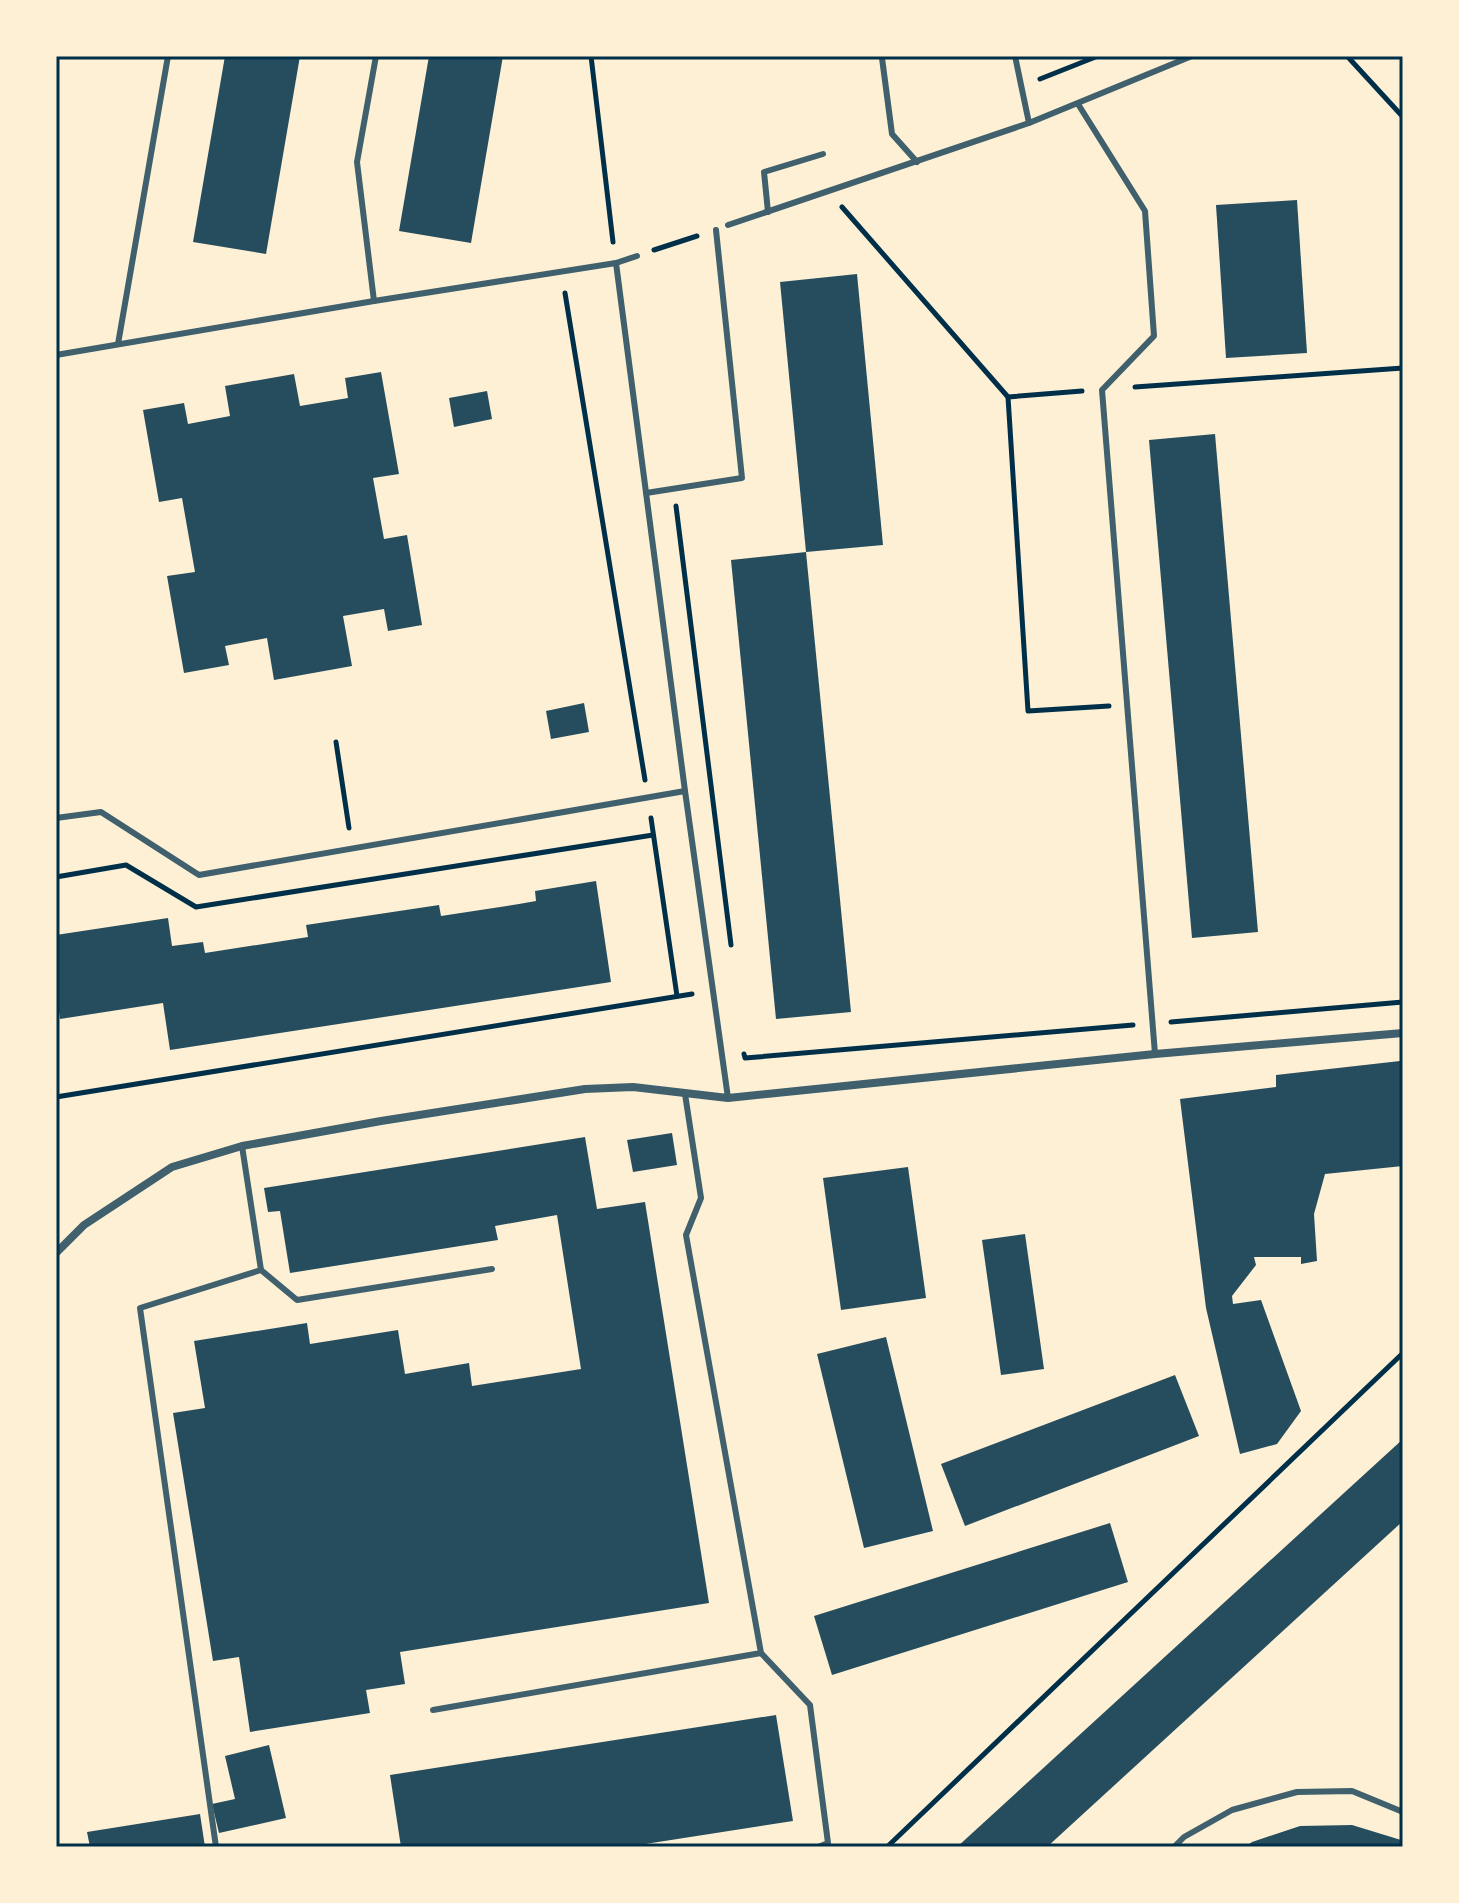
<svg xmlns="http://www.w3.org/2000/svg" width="1459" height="1903" font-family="'Fira Sans',sans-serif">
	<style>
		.building { fill: #264d5e }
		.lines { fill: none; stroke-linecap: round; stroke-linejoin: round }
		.path { stroke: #003049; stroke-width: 5 }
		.service { stroke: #3f606c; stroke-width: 6 }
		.minor { stroke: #3f606c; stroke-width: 8 }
		.neatline { fill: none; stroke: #003049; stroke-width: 3 }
	</style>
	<rect width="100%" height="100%" fill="#fdf0d5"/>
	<!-- building -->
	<g class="building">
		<path d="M 225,56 L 300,56 L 266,254 L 193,242 Z"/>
		<path d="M 429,56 L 503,56 L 471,243 L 399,231 Z"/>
		<path d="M 1297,200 L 1307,353 L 1226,358 L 1216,205 Z"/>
		<path d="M 857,274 L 883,545 L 806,552 L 780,282 Z"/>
		<path d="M 381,372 L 399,474 L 373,478 L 384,539 L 407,535 L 422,625 L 388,631 L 384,609 L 343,616 L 352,666 L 274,680 L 267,638 L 225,646 L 229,665 L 184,673 L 167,576 L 195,572 L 182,498 L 159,502 L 143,410 L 184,403 L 188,424 L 230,416 L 225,386 L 294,374 L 300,406 L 348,398 L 345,378 Z"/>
		<path d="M 487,391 L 492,419 L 454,427 L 449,398 Z"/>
		<path d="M 1215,434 L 1258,932 L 1192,938 L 1149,440 Z"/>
		<path d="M 806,552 L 851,1012 L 776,1019 L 731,560 Z"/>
		<path d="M 584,703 L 589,732 L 551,739 L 546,711 Z"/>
		<path d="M 596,881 L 611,982 L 170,1050 L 163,1003 L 60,1019 L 58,1004 L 56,1004 L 56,935 L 168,918 L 172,946 L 203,942 L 205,953 L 308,937 L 306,925 L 439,905 L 441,916 L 519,904 L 536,901 L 535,891 Z"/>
		<path d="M 1400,1061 L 1403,1062 L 1403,1166 L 1325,1174 L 1314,1214 L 1317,1261 L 1301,1264 L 1301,1257 L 1254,1257 L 1256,1265 L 1232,1296 L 1233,1304 L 1261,1300 L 1301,1411 L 1277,1444 L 1240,1454 L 1206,1308 L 1180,1099 L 1276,1087 L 1276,1075 Z"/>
		<path d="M 672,1133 L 677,1165 L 633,1172 L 627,1140 Z"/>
		<path d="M 585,1137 L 597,1209 L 645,1202 L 709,1603 L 400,1652 L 405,1684 L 366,1690 L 370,1713 L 250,1732 L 239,1657 L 213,1661 L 173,1413 L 205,1408 L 194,1341 L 307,1323 L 310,1344 L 398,1330 L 405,1374 L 469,1363 L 472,1386 L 581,1369 L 557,1215 L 495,1226 L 498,1240 L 290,1273 L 280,1211 L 268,1212 L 264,1188 Z"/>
		<path d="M 908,1167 L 926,1298 L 841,1310 L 823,1178 Z"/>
		<path d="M 1025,1234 L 1044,1369 L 1001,1375 L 982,1240 Z"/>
		<path d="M 886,1337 L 933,1531 L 864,1548 L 817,1354 Z"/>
		<path d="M 1175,1375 L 1199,1436 L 965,1526 L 941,1464 Z"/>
		<path d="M 1403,1439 L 1403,1521 L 1047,1847 L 957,1847 Z"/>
		<path d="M 1110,1523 L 1128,1582 L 832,1675 L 814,1616 Z"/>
		<path d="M 776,1715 L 793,1821 L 626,1847 L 401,1847 L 390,1775 Z"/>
		<path d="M 269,1745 L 286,1818 L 219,1833 L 212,1804 L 235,1799 L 225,1756 Z"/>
		<path d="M 200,1814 L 205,1847 L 90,1847 L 87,1832 Z"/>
		<path d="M 1352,1825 L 1401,1840 L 1403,1841 L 1403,1847 L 1245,1847 L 1252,1842 L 1300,1826 Z"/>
	</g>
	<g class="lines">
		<!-- path -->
		<g class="path">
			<path d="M 591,56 L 613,242"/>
			<path d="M 1347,56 L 1403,117"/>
			<path d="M 1040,79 L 1098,56"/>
			<path d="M 842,207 L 1008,397 L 1082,391"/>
			<path d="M 654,250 L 697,236"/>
			<path d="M 565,293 L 645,780"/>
			<path d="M 1135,387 L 1403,368"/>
			<path d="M 1008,397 L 1028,711 L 1109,706"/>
			<path d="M 676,506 L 731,945"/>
			<path d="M 336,742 L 349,828"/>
			<path d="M 651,818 L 677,996"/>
			<path d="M 56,877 L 126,865 L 196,907 L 653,835"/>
			<path d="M 1171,1022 L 1403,1002"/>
			<path d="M 744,1054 L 745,1058 L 1133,1025"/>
			<path d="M 56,1097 L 692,994"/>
			<path d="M 887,1847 L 1403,1353"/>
		</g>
		<!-- service -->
		<g class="service">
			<path d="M 1015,56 L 1029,123"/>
			<path d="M 882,58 L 892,134 L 917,162"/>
			<path d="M 1078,104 L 1145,211 L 1154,336 L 1102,390 L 1155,1054"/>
			<path d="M 768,212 L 764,172 L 823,154"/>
			<path d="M 728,225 L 1029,123 L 1192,56"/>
			<path d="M 616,263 L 685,791 L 728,1098"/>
			<path d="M 374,301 L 357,162 L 376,56"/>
			<path d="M 118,344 L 168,56"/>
			<path d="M 56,355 L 374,301 L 616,263 L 637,256"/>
			<path d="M 646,493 L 742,478 L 716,230"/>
			<path d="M 56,818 L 101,812 L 199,875 L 685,791"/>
			<path d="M 261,1270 L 297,1300 L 492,1269"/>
			<path d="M 761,1653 L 810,1705 L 828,1843 L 818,1847"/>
			<path d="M 433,1710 L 761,1653 L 686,1235 L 701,1198 L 685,1094"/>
			<path d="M 216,1847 L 140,1308 L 261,1270 L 242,1146"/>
			<path d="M 1174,1847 L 1184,1837 L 1232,1810 L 1297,1792 L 1352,1791 L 1403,1812"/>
		</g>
		<!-- minor -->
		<path class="minor" d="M 56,1253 L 84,1225 L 172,1167 L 242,1146 L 381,1121 L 585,1089 L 633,1087 L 728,1098 L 1155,1054 L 1403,1033"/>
	</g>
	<!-- border -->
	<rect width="1459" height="1903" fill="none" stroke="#fdf0d5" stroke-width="116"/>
	<rect x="58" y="58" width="1343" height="1787" class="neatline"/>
</svg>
